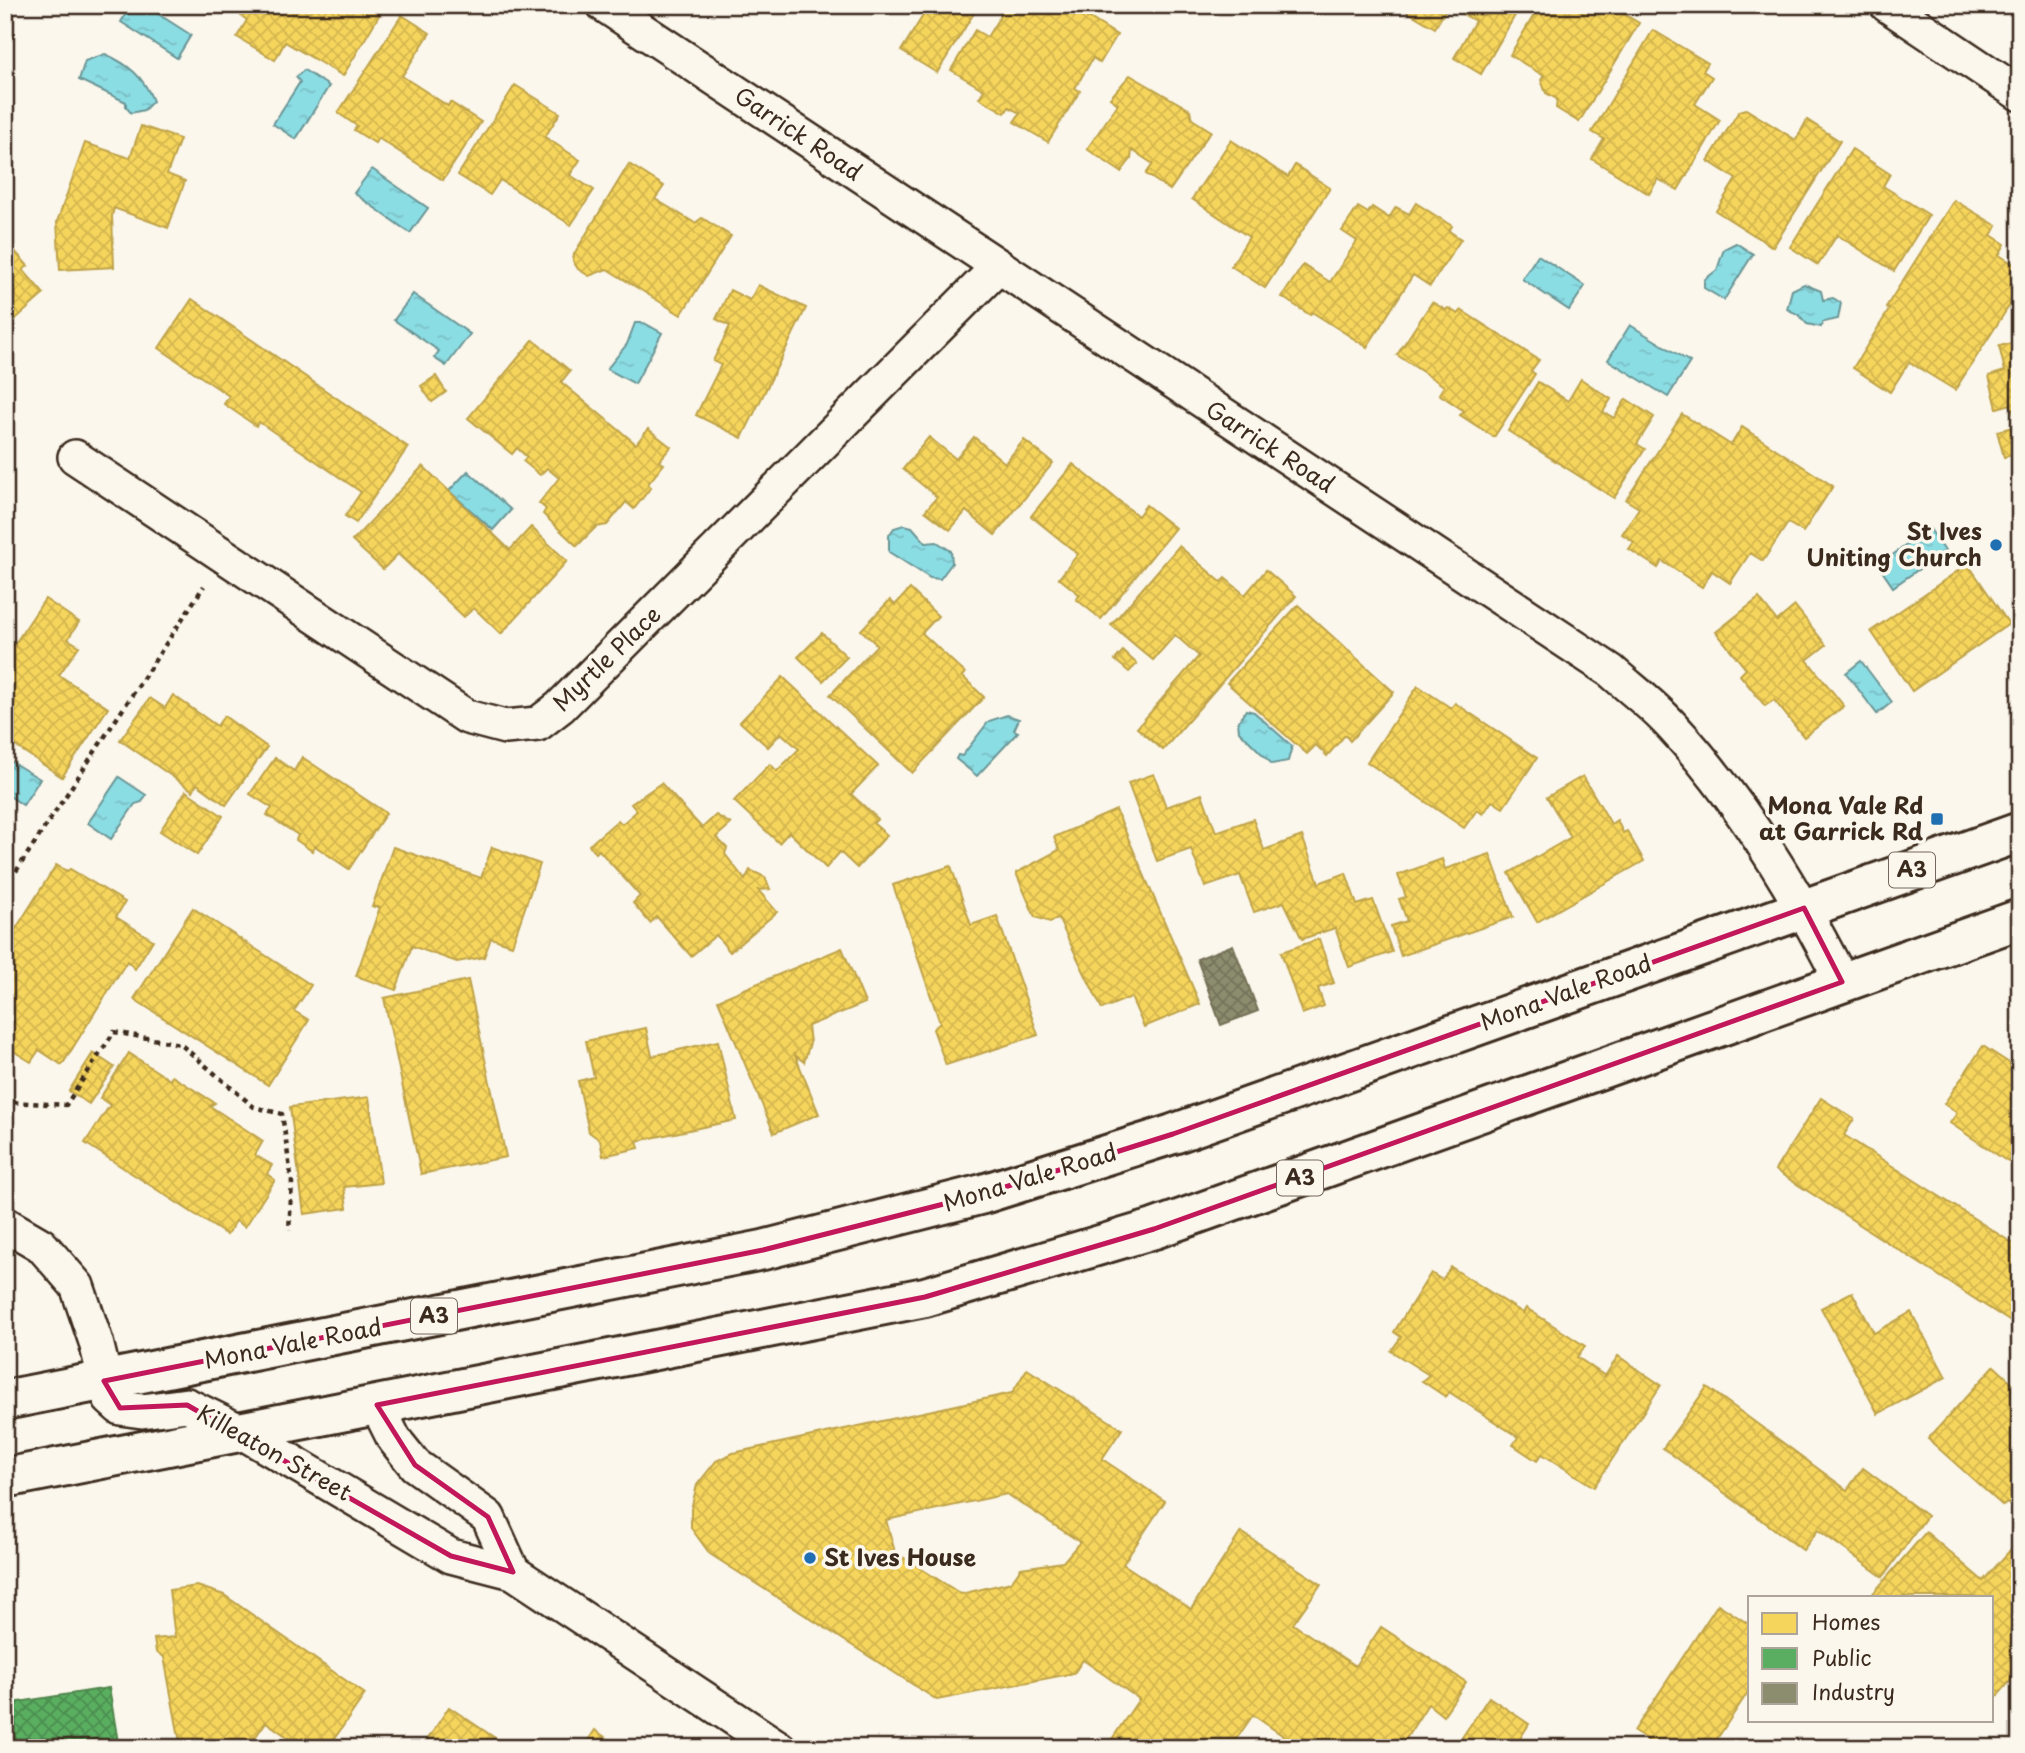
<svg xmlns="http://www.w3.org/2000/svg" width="2025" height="1753" font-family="'Playpen Sans',sans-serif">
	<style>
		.water { fill: url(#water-ripples); stroke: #6b9595; stroke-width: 2 }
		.homes { fill: url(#homes-cross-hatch); stroke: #bea249; stroke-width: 2; fill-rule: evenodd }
		.public { fill: url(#public-cross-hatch); stroke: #51864d; stroke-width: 2 }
		.industry { fill: url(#industry-cross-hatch); stroke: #746f56; stroke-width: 2 }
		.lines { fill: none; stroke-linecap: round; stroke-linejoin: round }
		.minor-casing { stroke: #3b2a1e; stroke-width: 38 }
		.trunk-casing { stroke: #3b2a1e; stroke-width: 44 }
		.path { stroke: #3b2a1e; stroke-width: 4.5; stroke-dasharray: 5 5; stroke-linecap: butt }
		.minor { stroke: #fbf7ec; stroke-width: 33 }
		.trunk { stroke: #fbf7ec; stroke-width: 38 }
		.marked { fill: none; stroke: #c2185b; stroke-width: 5; stroke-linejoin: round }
		.poi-dot { fill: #1f6fb2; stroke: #fbf7ec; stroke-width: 2.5 }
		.labels { text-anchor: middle; stroke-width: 7; stroke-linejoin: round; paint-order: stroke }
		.shield { fill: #fbf7ec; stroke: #75685c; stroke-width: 2 }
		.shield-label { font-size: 21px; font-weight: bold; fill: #3b2a1e }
		.street-label { font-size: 23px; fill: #3b2a1e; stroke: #fbf7ec }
		.poi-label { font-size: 23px; font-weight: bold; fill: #3b2a1e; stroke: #fbf7ec; text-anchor: end }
	</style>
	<defs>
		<pattern id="water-ripples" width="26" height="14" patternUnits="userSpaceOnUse" patternTransform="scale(1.75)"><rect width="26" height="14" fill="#8bdde4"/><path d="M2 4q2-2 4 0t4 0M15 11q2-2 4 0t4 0" fill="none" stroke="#79bec3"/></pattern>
		<pattern id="homes-cross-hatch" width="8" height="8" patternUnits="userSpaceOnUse" patternTransform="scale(1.75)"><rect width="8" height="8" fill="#f6d55c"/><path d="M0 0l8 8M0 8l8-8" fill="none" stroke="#d4b750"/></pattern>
		<pattern id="public-cross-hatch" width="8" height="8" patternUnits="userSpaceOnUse" patternTransform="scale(1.75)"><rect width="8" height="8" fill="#5aae61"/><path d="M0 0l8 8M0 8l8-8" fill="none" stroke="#4c8e4f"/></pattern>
		<pattern id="industry-cross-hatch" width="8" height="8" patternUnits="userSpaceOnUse" patternTransform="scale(1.75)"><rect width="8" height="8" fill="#8c8c6e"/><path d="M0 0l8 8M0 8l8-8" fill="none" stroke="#74735a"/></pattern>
	</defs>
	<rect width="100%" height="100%" fill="#fbf7ec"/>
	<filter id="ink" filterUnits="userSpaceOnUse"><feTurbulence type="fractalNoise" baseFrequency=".0143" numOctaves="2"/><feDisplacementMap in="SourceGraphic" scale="14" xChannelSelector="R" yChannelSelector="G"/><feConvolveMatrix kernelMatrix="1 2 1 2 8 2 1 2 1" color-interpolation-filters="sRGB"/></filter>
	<g filter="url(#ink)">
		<!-- water -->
		<g class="water">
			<path d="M 131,5 L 144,5 L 191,35 L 177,58 L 121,22 Z"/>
			<path d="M 105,54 C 128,64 144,77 153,101 L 144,110 L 131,113 L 126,107 L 126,102 L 79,80 L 85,61 Z"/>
			<path d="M 304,70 L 329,86 L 296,139 L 273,124 L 300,82 L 296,77 Z"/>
			<path d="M 372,169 L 428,208 L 410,233 L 354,193 Z"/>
			<path d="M 1736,243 L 1753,254 L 1724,300 L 1704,288 L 1704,280 L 1717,270 L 1724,249 Z"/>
			<path d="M 1538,255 L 1585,286 L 1569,310 L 1522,279 Z"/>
			<path d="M 1804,284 L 1821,291 L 1823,300 L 1833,298 L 1841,303 L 1838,319 L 1823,322 L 1821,327 L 1807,324 L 1799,315 L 1787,309 L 1792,290 Z"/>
			<path d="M 413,294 L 470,334 L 446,366 L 434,358 L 439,351 L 394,320 Z"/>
			<path d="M 635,323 L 644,323 L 662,333 L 635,384 L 607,369 L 627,344 Z"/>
			<path d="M 1630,325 L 1690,362 L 1668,397 L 1608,360 Z"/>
			<path d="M 468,471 L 511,510 L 493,530 L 449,491 Z"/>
			<path d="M 904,525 L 912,527 L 926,543 L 937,542 L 951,551 L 952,563 L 940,579 L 930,578 L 889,552 L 889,535 L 894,528 Z"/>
			<path d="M 1930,529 L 1945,551 L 1893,587 L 1878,565 Z"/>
			<path d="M 1861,661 L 1892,702 L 1877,714 L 1846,673 Z"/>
			<path d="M 1246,710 L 1254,712 L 1292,746 L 1288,761 L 1272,764 L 1239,731 L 1238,722 Z"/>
			<path d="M 1007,715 L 1019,719 L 1014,730 L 1018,732 L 977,776 L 956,759 L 958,755 L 962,756 L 989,721 Z"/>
			<path d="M 5,758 L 40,779 L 23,805 L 5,793 Z"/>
			<path d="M 119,777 L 146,795 L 142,802 L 135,804 L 111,839 L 88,823 Z"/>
		</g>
		<!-- homes -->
		<g class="homes">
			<path d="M 246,5 L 380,5 L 384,7 L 343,76 L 285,42 L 275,60 L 237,37 L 247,20 L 240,15 Z"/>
			<path d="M 910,5 L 979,5 L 937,73 L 901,51 L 924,14 Z"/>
			<path d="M 1007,5 L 1069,5 L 1117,35 L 1100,63 L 1093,58 L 1075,88 L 1080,91 L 1048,142 L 1014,122 L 1020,113 L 1009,107 L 1005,113 L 979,98 L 984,90 L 951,70 L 975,30 L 987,37 Z"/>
			<path d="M 1403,5 L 1521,5 L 1481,74 L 1454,58 L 1475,21 L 1448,6 L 1435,28 L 1401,8 Z"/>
			<path d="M 1540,5 L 1621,5 L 1618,10 L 1639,23 L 1579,122 L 1556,108 L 1557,99 L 1546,93 L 1541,80 L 1544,76 L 1510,55 Z"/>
			<path d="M 402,15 L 430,33 L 402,76 L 448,106 L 450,102 L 481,122 L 443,180 L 378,138 L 375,143 L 354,130 L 357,126 L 338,113 Z"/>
			<path d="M 1653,30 L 1708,63 L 1703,71 L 1712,77 L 1695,104 L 1720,120 L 1678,190 L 1658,179 L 1649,194 L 1592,159 L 1604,139 L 1592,132 Z"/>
			<path d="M 1130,75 L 1190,110 L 1192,119 L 1211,131 L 1170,190 L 1146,174 L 1153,164 L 1132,150 L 1131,159 L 1121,172 L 1087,149 L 1118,104 L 1110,98 Z"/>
			<path d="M 515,85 L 560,113 L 545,137 L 580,160 L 570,175 L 594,190 L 571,225 L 500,180 L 490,195 L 458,175 Z"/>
			<path d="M 1746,109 L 1796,140 L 1807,120 L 1840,141 L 1773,247 L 1716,211 L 1736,179 L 1708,161 L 1739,111 Z"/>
			<path d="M 141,126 L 180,139 L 167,174 L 185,181 L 168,228 L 114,208 L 112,216 L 114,267 L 60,270 L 57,222 L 85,143 L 130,158 Z"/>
			<path d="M 1231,140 L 1288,177 L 1295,165 L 1330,188 L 1265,288 L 1231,266 L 1249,237 L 1192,199 Z"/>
			<path d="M 1852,149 L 1890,174 L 1883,186 L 1929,215 L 1894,271 L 1837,235 L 1818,265 L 1790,247 Z"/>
			<path d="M 629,164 L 664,186 L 655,199 L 695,223 L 702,218 L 731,236 L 681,315 L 607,269 L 589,276 L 578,269 L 573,261 L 574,254 Z"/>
			<path d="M 1954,200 L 1997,226 L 1991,235 L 2005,244 L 1999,255 L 2020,268 L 2020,289 L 1955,390 L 1909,362 L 1890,392 L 1853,368 L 1889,310 L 1886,307 Z"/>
			<path d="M 1416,203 L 1452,226 L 1449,231 L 1461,239 L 1430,286 L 1413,275 L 1367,347 L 1312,312 L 1310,315 L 1282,297 L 1303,265 L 1330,282 L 1357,241 L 1342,231 L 1358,207 L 1368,213 L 1372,207 L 1389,218 L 1396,207 L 1409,214 Z"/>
			<path d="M 5,240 L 28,266 L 23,270 L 44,294 L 10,324 L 5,320 Z"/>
			<path d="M 758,285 L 806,308 L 742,438 L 696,415 L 721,365 L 713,361 L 730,326 L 716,319 L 730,290 L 750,300 Z"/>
			<path d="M 192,299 L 408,447 L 356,523 L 345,516 L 361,492 L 259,422 L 256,426 L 224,404 L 229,396 L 159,348 Z"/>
			<path d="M 1432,302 L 1446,310 L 1448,308 L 1458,314 L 1461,310 L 1539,360 L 1531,371 L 1535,374 L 1494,437 L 1460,415 L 1464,411 L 1439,394 L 1444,386 L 1397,355 Z"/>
			<path d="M 533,340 L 570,371 L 561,382 L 636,444 L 648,429 L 671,447 L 659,461 L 664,464 L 648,484 L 651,487 L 634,509 L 626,502 L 607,525 L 596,527 L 577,546 L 543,514 L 546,509 L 539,503 L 559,478 L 547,468 L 540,475 L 523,461 L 527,457 L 517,448 L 512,454 L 468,418 Z"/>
			<path d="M 2020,341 L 2020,453 L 2004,457 L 1997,431 L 2017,426 L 2011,404 L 1997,408 L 1989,376 L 2005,371 L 1999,346 Z"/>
			<path d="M 436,376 L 446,392 L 432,402 L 421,386 Z"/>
			<path d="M 1581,379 L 1611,399 L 1603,412 L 1614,418 L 1626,399 L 1654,417 L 1637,444 L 1645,449 L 1614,498 L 1508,431 L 1538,382 L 1568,401 Z"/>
			<path d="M 1682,414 L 1731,445 L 1742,427 L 1833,486 L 1803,532 L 1788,523 L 1763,561 L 1750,553 L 1730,583 L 1712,571 L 1702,587 L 1662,561 L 1658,568 L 1629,549 L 1634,542 L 1622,534 L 1639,508 L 1626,500 Z"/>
			<path d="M 929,437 L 956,459 L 974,437 L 1005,463 L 1024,440 L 1053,463 L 995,535 L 966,511 L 950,530 L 925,511 L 937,497 L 903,469 Z"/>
			<path d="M 1073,464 L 1138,516 L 1146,505 L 1175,528 L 1101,619 L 1076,599 L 1080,595 L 1059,578 L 1078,554 L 1031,516 Z"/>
			<path d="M 423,466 L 510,550 L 531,527 L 567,561 L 501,634 L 474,608 L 464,617 L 398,554 L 383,569 L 352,541 Z"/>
			<path d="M 1179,546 L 1221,582 L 1225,578 L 1245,595 L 1266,570 L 1296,596 L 1163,750 L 1137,728 L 1199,656 L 1175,635 L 1153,660 L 1111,625 Z"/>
			<path d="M 1968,564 L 2009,624 L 1912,691 L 1871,631 Z"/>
			<path d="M 910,589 L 938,616 L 922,633 L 965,673 L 962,676 L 984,697 L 912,773 L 830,695 L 877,645 L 861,630 L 890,600 L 895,605 Z"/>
			<path d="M 1759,598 L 1777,621 L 1795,606 L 1826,645 L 1807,660 L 1844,706 L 1804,737 L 1774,700 L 1765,706 L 1740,675 L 1746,669 L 1716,632 Z"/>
			<path d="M 45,599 L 79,622 L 68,639 L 79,646 L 59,675 L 108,708 L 62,777 L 5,739 L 5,647 L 9,642 L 14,645 Z"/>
			<path d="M 1298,605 L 1394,692 L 1350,741 L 1345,735 L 1327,756 L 1316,745 L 1307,754 L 1227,683 Z"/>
			<path d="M 822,633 L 847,657 L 823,681 L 798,657 Z"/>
			<path d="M 1123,651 L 1137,664 L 1129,672 L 1115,660 Z"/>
			<path d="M 783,677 L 878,766 L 851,794 L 878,819 L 873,823 L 887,835 L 857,868 L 840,852 L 826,868 L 789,832 L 779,843 L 734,801 L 770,764 L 777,771 L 799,749 L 781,733 L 768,747 L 740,722 Z"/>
			<path d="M 1418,686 L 1451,708 L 1455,703 L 1537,758 L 1503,808 L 1492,801 L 1483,814 L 1477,810 L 1464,828 L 1367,762 Z"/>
			<path d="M 173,695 L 217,726 L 224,716 L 267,747 L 226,805 L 197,784 L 193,791 L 120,740 L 150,698 L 165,708 Z"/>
			<path d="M 302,757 L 386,813 L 349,869 L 315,846 L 312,851 L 296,840 L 298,835 L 267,815 L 272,808 L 250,794 L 275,758 L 294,771 Z"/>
			<path d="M 1154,774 L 1166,807 L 1202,794 L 1216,832 L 1253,819 L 1264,850 L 1302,836 L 1319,883 L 1346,873 L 1357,905 L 1373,900 L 1392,952 L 1349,967 L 1335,928 L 1302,939 L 1284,902 L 1254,912 L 1240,875 L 1205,887 L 1191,849 L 1157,861 L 1128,783 Z"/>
			<path d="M 1583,776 L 1611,824 L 1617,820 L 1623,833 L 1627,831 L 1644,861 L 1537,922 L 1509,873 L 1571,837 L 1547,797 Z"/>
			<path d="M 661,783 L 702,828 L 716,815 L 731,824 L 716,837 L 727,848 L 725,854 L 745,880 L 750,870 L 765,877 L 770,889 L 758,890 L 777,912 L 730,952 L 716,935 L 691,956 L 657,917 L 650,923 L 633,903 L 640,896 L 599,850 L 596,853 L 589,845 L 618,820 L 622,824 L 637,811 L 631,804 Z"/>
			<path d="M 186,791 L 223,816 L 197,855 L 160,831 Z"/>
			<path d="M 1116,810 L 1200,1004 L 1144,1027 L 1131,997 L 1102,1009 L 1058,918 L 1050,922 L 1035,917 L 1016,873 L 1059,850 L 1054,837 Z"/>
			<path d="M 393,847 L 481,878 L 492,847 L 540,864 L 512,945 L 491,938 L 484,957 L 457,962 L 412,946 L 396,990 L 356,976 L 380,907 L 372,907 Z"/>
			<path d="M 1490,854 L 1513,917 L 1401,956 L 1391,926 L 1407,921 L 1399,899 L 1406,897 L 1398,875 L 1442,859 L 1445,869 Z"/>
			<path d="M 56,865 L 67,871 L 70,869 L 125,902 L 116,917 L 153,940 L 135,969 L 127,961 L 62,1065 L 39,1050 L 31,1062 L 5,1046 L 5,946 Z"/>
			<path d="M 951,866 L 971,925 L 997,916 L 1038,1035 L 946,1065 L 933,1029 L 940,1023 L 893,885 Z"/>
			<path d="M 193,908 L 311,985 L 294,1011 L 309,1020 L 268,1085 L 134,999 Z"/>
			<path d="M 1319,939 L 1334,983 L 1318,988 L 1324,1006 L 1302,1014 L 1281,952 Z"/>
			<path d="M 842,948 L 865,1003 L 808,1026 L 810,1043 L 804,1062 L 795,1055 L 819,1114 L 774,1133 L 718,1000 Z"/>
			<path d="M 468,980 L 506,1157 L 421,1174 L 384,998 Z"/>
			<path d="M 646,1028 L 652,1056 L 718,1041 L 736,1120 L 637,1141 L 639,1148 L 603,1156 L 600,1140 L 589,1132 L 578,1081 L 594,1077 L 586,1041 Z"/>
			<path d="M 1983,1046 L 2020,1070 L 2020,1148 L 2008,1162 L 1950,1123 L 1957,1113 L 1944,1104 Z"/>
			<path d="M 93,1053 L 114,1067 L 89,1104 L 69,1091 Z"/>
			<path d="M 129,1053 L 170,1080 L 172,1076 L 215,1103 L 210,1106 L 263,1141 L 255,1155 L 272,1165 L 267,1174 L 275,1180 L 245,1227 L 236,1221 L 227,1235 L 85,1143 L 110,1105 L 100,1098 Z"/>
			<path d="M 369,1097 L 381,1183 L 344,1187 L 347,1208 L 304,1214 L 290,1107 Z"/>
			<path d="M 1821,1098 L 1854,1119 L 1844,1135 L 2020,1248 L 2020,1328 L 1775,1170 Z"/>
			<path d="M 1451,1267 L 1523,1313 L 1526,1308 L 1585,1346 L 1577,1357 L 1605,1376 L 1618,1356 L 1661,1385 L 1594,1487 L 1542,1454 L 1537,1461 L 1513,1445 L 1518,1437 L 1449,1392 L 1446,1397 L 1422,1381 L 1429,1375 L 1391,1351 L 1401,1337 L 1394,1332 L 1431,1273 L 1442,1280 Z"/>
			<path d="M 1852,1292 L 1874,1333 L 1911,1312 L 1946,1377 L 1878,1414 L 1821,1308 Z"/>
			<path d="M 1994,1366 L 2020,1390 L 2020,1515 L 2007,1503 L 2003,1506 L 1928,1439 Z"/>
			<path d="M 1027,1369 L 1122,1429 L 1102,1459 L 1165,1501 L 1123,1564 L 1191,1609 L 1241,1532 L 1321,1584 L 1293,1624 L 1355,1666 L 1381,1627 L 1466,1682 L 1443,1716 L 1428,1704 L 1400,1748 L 1301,1748 L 1253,1715 L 1230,1748 L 1120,1748 L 1110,1742 L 1139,1699 L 1083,1660 L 1074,1673 L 937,1700 L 710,1554 L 691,1528 L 691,1509 L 697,1485 L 716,1461 L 733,1453 L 1012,1393 ZM 1007,1494 L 1080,1542 L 1063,1562 L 1021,1568 L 1011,1582 L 961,1594 L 895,1552 L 886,1520 Z"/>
			<path d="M 1707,1387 L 1847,1490 L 1863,1468 L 1927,1516 L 1883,1577 L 1818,1530 L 1803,1550 L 1663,1448 Z"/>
			<path d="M 1926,1532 L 1983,1581 L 2020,1539 L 2020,1670 L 1992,1702 L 1992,1597 L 1870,1597 Z"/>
			<path d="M 197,1586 L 224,1595 L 365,1694 L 328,1748 L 303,1748 L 266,1722 L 254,1739 L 266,1748 L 181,1748 L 164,1657 L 156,1652 L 154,1639 L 175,1637 L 169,1590 Z"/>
			<path d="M 1718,1604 L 1750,1625 L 1750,1689 L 1711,1748 L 1659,1748 L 1634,1731 Z"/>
			<path d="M 1489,1697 L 1529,1724 L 1514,1748 L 1455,1748 Z"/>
			<path d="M 449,1707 L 510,1748 L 422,1748 Z"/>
			<path d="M 595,1730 L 621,1748 L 583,1748 Z"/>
		</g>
		<!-- public -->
		<path class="public" d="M 109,1688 L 119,1748 L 5,1748 L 5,1704 Z"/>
		<!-- industry -->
		<path class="industry" d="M 1233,945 L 1258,1011 L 1221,1025 L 1197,959 Z"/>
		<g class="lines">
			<!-- minor casing -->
			<g class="minor-casing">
				<g id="minor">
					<path d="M 604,5 L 1611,671 C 1631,689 1653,705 1671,725 C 1741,800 1796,891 1842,982"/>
					<path d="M 1887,5 L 2020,94"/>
					<path d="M 75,457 L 467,717 L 505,727 L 538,724 L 560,707 L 998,267"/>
					<path d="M 5,1224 L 41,1245 L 77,1286 L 96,1342 L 110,1399 L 120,1408 L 142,1411 L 187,1405 L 242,1432 L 451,1556 L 513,1572 L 779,1748"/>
					<path d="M 377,1405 L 394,1439 L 415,1465 L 488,1517 L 513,1572"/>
				</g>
			</g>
			<!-- trunk casing -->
			<g class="trunk-casing">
				<g id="trunk">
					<path d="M 5,1400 L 763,1250 L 983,1194 L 1173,1134 L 2020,832"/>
					<path d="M 5,1478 L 925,1297 L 1154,1229 L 2020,919"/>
				</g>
			</g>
			<!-- path -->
			<g class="path">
				<path d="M 5,888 L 204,586"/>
				<path d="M 5,1106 L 9,1102 L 66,1105 L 114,1032 L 180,1044 L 254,1107 L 282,1114 L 292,1183 L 289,1230"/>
			</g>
			<!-- minor -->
			<use href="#minor" class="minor"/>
			<!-- trunk -->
			<use href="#trunk" class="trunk"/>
		</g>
	</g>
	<!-- marked area -->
	<path class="marked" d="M 1804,908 L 1842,982 L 1154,1229 L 925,1297 L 377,1405 L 415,1465 L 488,1517 L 513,1572 L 451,1556 L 187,1405 L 120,1408 L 104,1381 L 763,1250 L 983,1194 L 1173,1134 Z"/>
	<!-- markers -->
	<g class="poi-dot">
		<circle cx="1996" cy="545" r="7"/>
		<rect x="1930" y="812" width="14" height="14" rx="3.5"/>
		<circle cx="810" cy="1558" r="7"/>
	</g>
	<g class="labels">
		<!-- shield labels -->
		<g class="shield">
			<rect x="1889" y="852.5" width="46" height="35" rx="5"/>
			<rect x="1277" y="1160.5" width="46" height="35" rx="5"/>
			<rect x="411" y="1298.5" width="46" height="35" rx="5"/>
		</g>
		<g class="shield-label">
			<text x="1912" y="877">A3</text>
			<text x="1300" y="1185">A3</text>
			<text x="434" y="1323">A3</text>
		</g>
		<!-- street labels -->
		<g class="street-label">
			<text transform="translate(798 134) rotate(34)" y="8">Garrick Road</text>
			<text transform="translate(1270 447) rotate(33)" y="8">Garrick Road</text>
			<text transform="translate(607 659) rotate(-44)" y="8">Myrtle Place</text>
			<text transform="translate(1566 993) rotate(-20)" y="8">Mona Vale Road</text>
			<text transform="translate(1030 1178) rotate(-17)" y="8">Mona Vale Road</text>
			<text transform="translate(293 1344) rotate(-11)" y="8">Mona Vale Road</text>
			<text transform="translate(274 1453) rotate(29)" y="8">Killeaton Street</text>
		</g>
		<!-- poi labels -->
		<g class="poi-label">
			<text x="1982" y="540">St Ives<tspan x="1982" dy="26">Uniting Church</tspan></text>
			<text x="1923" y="814">Mona Vale Rd<tspan x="1923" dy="26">at Garrick Rd</tspan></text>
			<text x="824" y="1566" text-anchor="start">St Ives House</text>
		</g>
	</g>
	<!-- margin -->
	<rect width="2025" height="1753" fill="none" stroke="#fbf7ec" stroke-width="28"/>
	<rect x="14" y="14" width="1997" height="1725" fill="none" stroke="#3b2a1e" stroke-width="2.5" filter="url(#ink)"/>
	<!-- legend -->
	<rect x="1748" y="1596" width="245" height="126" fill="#fbf7ec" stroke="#aea59a" stroke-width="2"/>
	<rect x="1762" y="1613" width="35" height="21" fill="#f6d55c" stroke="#aea59a" stroke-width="2"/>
	<text x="1812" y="1630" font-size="21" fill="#3b2a1e">Homes</text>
	<rect x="1762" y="1648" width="35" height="21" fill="#5aae61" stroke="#aea59a" stroke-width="2"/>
	<text x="1812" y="1666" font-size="21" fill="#3b2a1e">Public</text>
	<rect x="1762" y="1683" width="35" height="21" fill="#8c8c6e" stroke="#aea59a" stroke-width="2"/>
	<text x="1812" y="1700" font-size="21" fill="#3b2a1e">Industry</text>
</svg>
